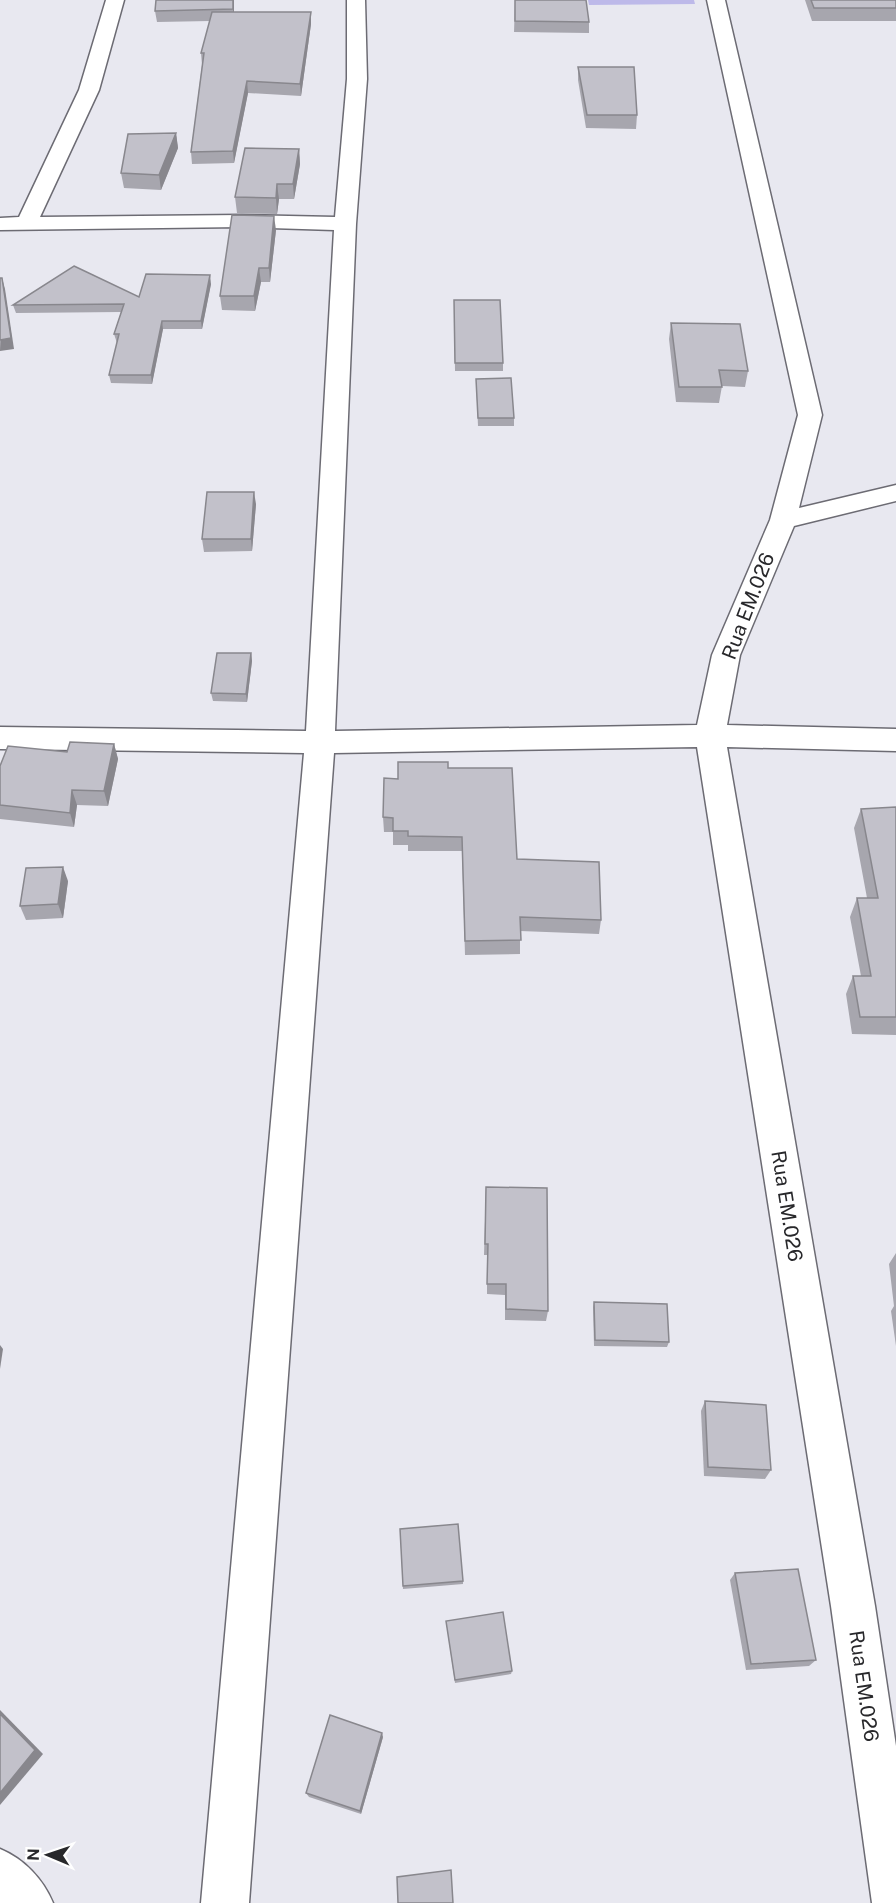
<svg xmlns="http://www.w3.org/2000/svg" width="896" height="1903" font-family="'Public Sans',sans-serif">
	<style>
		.green { fill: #bdb9e9 }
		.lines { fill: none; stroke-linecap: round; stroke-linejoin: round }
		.minor-casing { stroke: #6c6b73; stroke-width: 3 }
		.minor { fill: #fff; fill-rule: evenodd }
		.wall { fill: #a7a6ae }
		.shaded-wall { fill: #88878d }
		.building { fill: #c2c1ca; stroke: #88878d; stroke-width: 1.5 }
		.labels { text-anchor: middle; stroke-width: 4.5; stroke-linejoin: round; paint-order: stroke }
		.street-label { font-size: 20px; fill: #28282b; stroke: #fff }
	</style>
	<rect width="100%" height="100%" fill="#e8e8f0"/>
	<!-- green -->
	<path class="green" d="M 588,0 L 694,0 L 695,4 L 589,5 Z"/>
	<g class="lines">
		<!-- minor casing -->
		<g class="minor-casing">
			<g id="minor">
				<path d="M 106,0 L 124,0 L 99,90 L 40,217 L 242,215 L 335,217 L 347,79 L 347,0 L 365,0 L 367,79 L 356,224 L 335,731 L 697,725 L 712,655 L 770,520 L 798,415 L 707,0 L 725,0 L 822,415 L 799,508 L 896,485 L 896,501 L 794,526 L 740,655 L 727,725 L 896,729 L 896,751 L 727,747 L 875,1606 L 896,1746 L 896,1903 L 872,1903 L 831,1606 L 697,747 L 334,753 L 249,1903 L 201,1903 L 304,753 L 0,749 L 0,727 L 306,731 L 334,230 L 242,227 L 0,230 L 0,218 L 19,217 L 79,90 Z"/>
				<path d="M 0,1849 C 24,1859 43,1879 53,1903 L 0,1903 Z"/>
			</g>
		</g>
		<!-- minor -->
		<use href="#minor" class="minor"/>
	</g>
	<!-- wall -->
	<g class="wall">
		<path d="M 234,0 L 234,12 L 311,12 L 311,24 L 301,96 L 248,93 L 234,163 L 192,164 L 191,152 L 202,65 L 201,53 L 210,21 L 157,22 L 155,11 Z"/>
		<path d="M 515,0 L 589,22 L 589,33 L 514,32 Z"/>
		<path d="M 805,0 L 896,0 L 896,21 L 812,21 Z"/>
		<path d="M 578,67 L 637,115 L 636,129 L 586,128 L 578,80 Z"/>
		<path d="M 176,133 L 178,148 L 161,190 L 124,188 L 121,173 Z"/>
		<path d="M 299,149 L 300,164 L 294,199 L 279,199 L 277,214 L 237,213 L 235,197 Z"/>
		<path d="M 276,230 L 270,282 L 261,282 L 255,311 L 222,310 L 220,296 Z"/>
		<path d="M 211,284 L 202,329 L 163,329 L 152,384 L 111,383 L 109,375 L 117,343 L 114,334 L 121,312 L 16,313 L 13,305 L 139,297 Z"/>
		<path d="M 454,300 L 503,363 L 503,371 L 455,371 Z"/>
		<path d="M 671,323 L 748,371 L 745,387 L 722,386 L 719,403 L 676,402 L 669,339 Z"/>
		<path d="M 476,379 L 514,418 L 514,426 L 478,426 Z"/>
		<path d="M 256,504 L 252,551 L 204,552 L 202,539 Z"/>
		<path d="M 251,653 L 252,661 L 247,702 L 213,701 L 211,693 Z"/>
		<path d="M 114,744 L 118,759 L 108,806 L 77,805 L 74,827 L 0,819 L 0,766 L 67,752 Z"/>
		<path d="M 448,768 L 517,859 L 601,920 L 599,934 L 520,931 L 520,954 L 465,955 L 462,851 L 408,851 L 408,845 L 393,845 L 393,832 L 384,832 L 383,817 Z"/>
		<path d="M 896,807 L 896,1035 L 852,1034 L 846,994 L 853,976 L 861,976 L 850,917 L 857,898 L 867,898 L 854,828 L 861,809 Z"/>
		<path d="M 68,881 L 63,918 L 26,920 L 20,906 Z"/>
		<path d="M 486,1187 L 548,1311 L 546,1321 L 505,1320 L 505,1295 L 487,1294 L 487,1255 L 484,1255 Z"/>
		<path d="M 896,1253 L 896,1346 L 891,1311 L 894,1306 L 889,1264 Z"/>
		<path d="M 594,1302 L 669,1342 L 667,1347 L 594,1346 L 593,1307 Z"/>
		<path d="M 705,1401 L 771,1470 L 765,1479 L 704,1476 L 701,1411 Z"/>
		<path d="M 400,1529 L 463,1581 L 463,1584 L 403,1589 Z"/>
		<path d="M 735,1573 L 816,1660 L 809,1666 L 746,1670 L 730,1580 Z"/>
		<path d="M 446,1621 L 512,1671 L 511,1674 L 455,1683 Z"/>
		<path d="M 383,1737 L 361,1814 L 309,1797 L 306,1793 Z"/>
	</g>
	<!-- shaded-wall -->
	<g class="shaded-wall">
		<path d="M 233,0 L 234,0 L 234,20 L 233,9 Z"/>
		<path d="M 311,12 L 311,24 L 301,96 L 300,84 Z"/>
		<path d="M 247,81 L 248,93 L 234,163 L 233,151 Z"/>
		<path d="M 176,133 L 178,148 L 161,190 L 159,175 Z"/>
		<path d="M 299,149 L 300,164 L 294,199 L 293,184 Z"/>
		<path d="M 277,184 L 279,199 L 277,214 L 276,198 Z"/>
		<path d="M 274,216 L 276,230 L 270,282 L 269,268 Z"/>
		<path d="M 259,268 L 261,282 L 255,311 L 254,296 Z"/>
		<path d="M 210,275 L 211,284 L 202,329 L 201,321 Z"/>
		<path d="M 2,278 L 5,289 L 14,349 L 0,351 Z"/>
		<path d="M 162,321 L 163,329 L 152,384 L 151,375 Z"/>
		<path d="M 254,492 L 256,504 L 252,551 L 251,539 Z"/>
		<path d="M 251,653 L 252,661 L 247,702 L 246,694 Z"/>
		<path d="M 114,744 L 118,759 L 108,806 L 104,791 Z"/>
		<path d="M 72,790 L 77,805 L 74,827 L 70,813 Z"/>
		<path d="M 63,867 L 68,881 L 63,918 L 58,904 Z"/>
		<path d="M 0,1345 L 3,1349 L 0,1369 Z"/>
		<path d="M 0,1710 L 43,1754 L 0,1805 Z"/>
		<path d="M 382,1733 L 383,1737 L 361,1814 L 360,1811 Z"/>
	</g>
	<!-- building -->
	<g class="building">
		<path d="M 156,0 L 233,0 L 233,9 L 155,11 Z"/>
		<path d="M 515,0 L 586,0 L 589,22 L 515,21 Z"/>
		<path d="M 811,0 L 896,0 L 896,8 L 814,8 Z"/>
		<path d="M 212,12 L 311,12 L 300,84 L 247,81 L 233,151 L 191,152 L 204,53 L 201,53 Z"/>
		<path d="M 578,67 L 634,67 L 637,115 L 587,115 Z"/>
		<path d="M 176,133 L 159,175 L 121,173 L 128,134 Z"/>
		<path d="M 245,148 L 299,149 L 293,184 L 277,184 L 276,198 L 235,197 Z"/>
		<path d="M 232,215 L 274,216 L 269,268 L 259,268 L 254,296 L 220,296 Z"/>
		<path d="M 74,266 L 139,297 L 146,274 L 210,275 L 201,321 L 162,321 L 151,375 L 109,375 L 119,334 L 114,334 L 124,304 L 13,305 Z"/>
		<path d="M 0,278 L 2,278 L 11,338 L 0,340 Z"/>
		<path d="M 454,300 L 500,300 L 503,363 L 455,363 Z"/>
		<path d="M 671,323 L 740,324 L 748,371 L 719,370 L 722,387 L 679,387 Z"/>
		<path d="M 511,378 L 514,418 L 478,418 L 476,379 Z"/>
		<path d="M 207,492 L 254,492 L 251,539 L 202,539 Z"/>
		<path d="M 217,653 L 251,653 L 246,694 L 211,693 Z"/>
		<path d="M 70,742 L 114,744 L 104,791 L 72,790 L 70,813 L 0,805 L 0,766 L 8,746 L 67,752 Z"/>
		<path d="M 398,762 L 448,762 L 448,768 L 512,768 L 517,859 L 599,862 L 601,920 L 520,917 L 521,940 L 465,941 L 462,837 L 408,836 L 408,831 L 393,831 L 393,818 L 383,817 L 384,778 L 398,779 Z"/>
		<path d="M 896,807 L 896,1017 L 860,1017 L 853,976 L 871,976 L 857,898 L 878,898 L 861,809 Z"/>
		<path d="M 63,867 L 58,904 L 20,906 L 26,868 Z"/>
		<path d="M 486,1187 L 547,1188 L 548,1311 L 506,1309 L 506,1284 L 487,1284 L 488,1244 L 485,1244 Z"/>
		<path d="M 594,1302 L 667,1304 L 669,1342 L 595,1340 Z"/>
		<path d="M 705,1401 L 766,1405 L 771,1470 L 708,1467 Z"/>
		<path d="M 458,1524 L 463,1581 L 403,1586 L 400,1529 Z"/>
		<path d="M 798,1569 L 816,1660 L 751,1664 L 735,1573 Z"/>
		<path d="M 503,1612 L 512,1671 L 455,1680 L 446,1621 Z"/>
		<path d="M 0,1714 L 35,1750 L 0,1793 Z"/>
		<path d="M 330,1715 L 382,1733 L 360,1811 L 306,1793 Z"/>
		<path d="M 451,1870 L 453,1903 L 398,1903 L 397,1877 Z"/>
	</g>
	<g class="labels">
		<!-- street labels -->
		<g class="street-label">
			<text transform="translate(748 606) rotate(-69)" y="7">Rua EM.026</text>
			<text transform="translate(787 1206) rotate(81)" y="7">Rua EM.026</text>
			<text transform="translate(864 1686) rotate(82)" y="7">Rua EM.026</text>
		</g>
	</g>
	<!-- north arrow -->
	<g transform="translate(48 1855) rotate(272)" stroke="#ffffff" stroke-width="4.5" paint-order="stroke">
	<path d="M0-4.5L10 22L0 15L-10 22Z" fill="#28282b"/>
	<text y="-9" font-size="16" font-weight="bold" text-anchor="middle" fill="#28282b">N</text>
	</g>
</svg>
